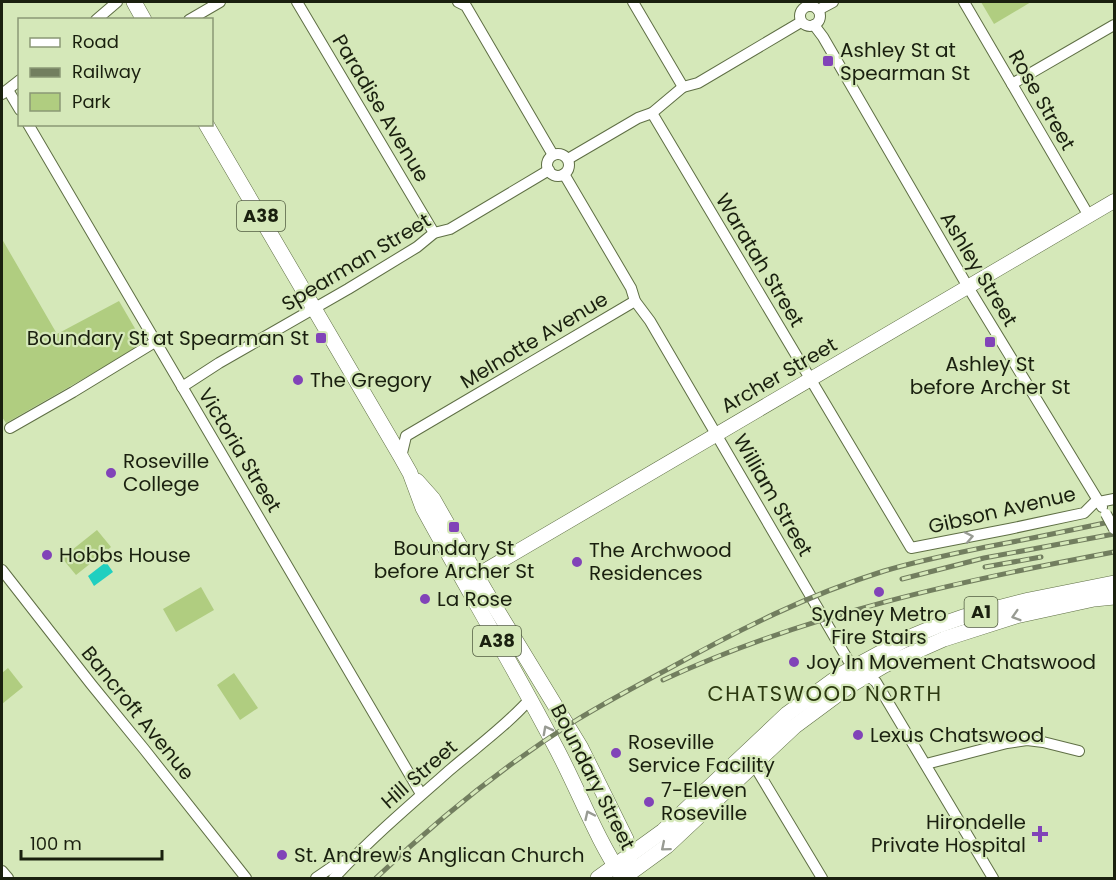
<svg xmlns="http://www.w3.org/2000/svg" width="1116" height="880" font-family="Poppins,sans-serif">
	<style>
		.green { fill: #b0cd80 }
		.water { fill: #20cfc0 }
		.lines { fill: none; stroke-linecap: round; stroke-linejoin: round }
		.minor-casing { stroke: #5f6f45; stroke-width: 12 }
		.major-casing { stroke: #5f6f45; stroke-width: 15 }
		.highway-casing { stroke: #5f6f45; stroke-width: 16 }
		.minor { stroke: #fff; stroke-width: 10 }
		.major { stroke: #fff; stroke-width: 14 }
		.highway { stroke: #fff; stroke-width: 15 }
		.rail-casing { stroke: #727e5f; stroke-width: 5 }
		.rail { stroke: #d5e8b9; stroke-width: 3; stroke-dasharray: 9; stroke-linecap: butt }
		.minor-bridge-casing { stroke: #5f6f45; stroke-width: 12; stroke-linecap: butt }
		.minor-bridge { stroke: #fff; stroke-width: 10 }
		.oneway { stroke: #989b93 }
		.poi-dot { fill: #8143b8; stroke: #d5e8b9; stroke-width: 2 }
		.labels { text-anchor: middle; stroke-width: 4.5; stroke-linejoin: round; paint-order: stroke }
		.shield { fill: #d5e8b9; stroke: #525c42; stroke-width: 1.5 }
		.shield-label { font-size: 18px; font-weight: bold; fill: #1a200f }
		.poi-label { font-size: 20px; fill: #1a200f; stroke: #d5e8b9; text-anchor: start }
		.street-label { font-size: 20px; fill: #1a200f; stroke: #d5e8b9 }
		.neighbourhood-label { font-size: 21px; letter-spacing: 1.5px; fill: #2c3910; stroke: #d5e8b9 }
	</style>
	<rect width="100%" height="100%" fill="#d5e8b9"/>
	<!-- green -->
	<g class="green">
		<path d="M 981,2 L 1031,2 L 994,24 Z"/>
		<path d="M 2,239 L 57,334 L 119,301 L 144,344 L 6,423 L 2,417 Z"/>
		<path d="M 97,530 L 111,547 L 76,575 L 62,558 Z"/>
		<path d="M 201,587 L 214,610 L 176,632 L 163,609 Z"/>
		<path d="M 8,668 L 23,687 L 2,704 L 2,673 Z"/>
		<path d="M 234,673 L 258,708 L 240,720 L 217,685 Z"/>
	</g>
	<!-- water -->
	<path class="water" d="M 106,562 L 113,572 L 94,586 L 88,576 Z"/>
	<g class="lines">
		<!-- minor casing -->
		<g class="minor-casing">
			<g id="minor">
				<path d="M 297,2 L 434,233"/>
				<path d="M 458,2 L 466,6 L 553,155"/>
				<path d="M 633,2 L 683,87"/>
				<path d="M 964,2 L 1089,216"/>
				<circle cx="810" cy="16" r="10"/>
				<path d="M 818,10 L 833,2"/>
				<path d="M 96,20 L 117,2"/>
				<path d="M 189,20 L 220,2"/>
				<path d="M 814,25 L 823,37 L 968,287 L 1102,507"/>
				<path d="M 1012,84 L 1114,25"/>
				<path d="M 8,90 L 20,110"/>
				<path d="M 2,94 L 20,80"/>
				<path d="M 652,113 L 911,548 L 1009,529 L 1084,513 L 1094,503 L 1114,499"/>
				<path d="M 28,124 L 421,794"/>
				<circle cx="558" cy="165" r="11"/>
				<path d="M 568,159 L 638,118 L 652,113 L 683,87 L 698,83 L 801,22"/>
				<path d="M 564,174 L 631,288 L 635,301 L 650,321 L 848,660 L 876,682 L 993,878"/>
				<path d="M 182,387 L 219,363 L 348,289 L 417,247 L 434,233 L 450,229 L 549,170"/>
				<path d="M 10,428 L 73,392 L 155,342"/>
				<path d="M 401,457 L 406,436 L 635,301"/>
				<path d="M 2,570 L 91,684 L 144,749 L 246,878"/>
				<path d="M 751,760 L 822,878"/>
				<path d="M 926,764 L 1007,743 L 1027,740 L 1043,742 L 1079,751"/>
				<path d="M 2,871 L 8,878"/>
				<path d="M 316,878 L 335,865 L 349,859"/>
				<path d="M 334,878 C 370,839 411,804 451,769 C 478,746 507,725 530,699"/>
			</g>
		</g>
		<!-- major casing -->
		<g class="major-casing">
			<path id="major" d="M 467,581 L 1114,201"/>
		</g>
		<!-- highway casing -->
		<g class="highway-casing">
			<g id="highway">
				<path d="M 134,2 L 144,20"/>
				<path d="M 206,124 L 401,457 L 410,473 L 423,508 C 466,587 512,664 554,744 C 578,788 595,837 623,878"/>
				<path d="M 417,481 L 433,499 L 486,592 L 581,748 L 626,839 L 630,855 L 628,864"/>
				<path d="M 598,878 L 663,831 L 787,714 L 842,674 L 856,666 L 908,638 L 937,626 L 963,617 L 1029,600 L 1114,583"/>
				<path d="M 623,878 L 667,846 L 795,726 L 849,686 L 883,666 L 944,639 L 1016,616 L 1094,599 L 1114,597"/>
			</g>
		</g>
		<!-- minor -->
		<use href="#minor" class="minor"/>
		<!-- major -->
		<use href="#major" class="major"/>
		<!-- highway -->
		<use href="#highway" class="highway"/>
		<!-- rail casing -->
		<g class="rail-casing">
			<g id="rail">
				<path d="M 985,567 L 1041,557"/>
				<path d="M 902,579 L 984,558 L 1114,534"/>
				<path d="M 663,680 C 806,614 960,581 1114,552"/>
				<path d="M 376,878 C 437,820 503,766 575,721 C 606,702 638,685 670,668 C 740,629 808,595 884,571 C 917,561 952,554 986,547 C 1029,539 1072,530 1114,521"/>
			</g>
		</g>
		<!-- rail -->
		<use href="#rail" class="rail"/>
		<!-- minor-bridge casing -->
		<g class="minor-bridge-casing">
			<path id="minor-bridge" d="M 1106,514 L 1114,529"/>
		</g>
		<!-- minor-bridge -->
		<use href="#minor-bridge" class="minor-bridge"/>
	</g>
	<!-- one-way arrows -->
	<defs><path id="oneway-chevron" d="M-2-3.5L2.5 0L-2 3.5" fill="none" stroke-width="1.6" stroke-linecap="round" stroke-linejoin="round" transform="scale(1.5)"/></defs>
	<g class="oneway">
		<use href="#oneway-chevron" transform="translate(969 537) rotate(-11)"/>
		<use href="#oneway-chevron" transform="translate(1016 616) rotate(163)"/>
		<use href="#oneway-chevron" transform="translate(547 730) rotate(-118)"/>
		<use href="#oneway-chevron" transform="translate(589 815) rotate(-115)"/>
		<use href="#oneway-chevron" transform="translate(665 847) rotate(140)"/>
	</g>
	<!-- markers -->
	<g class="poi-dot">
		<rect x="822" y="55" width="12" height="12" rx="3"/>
		<rect x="315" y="332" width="12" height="12" rx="3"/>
		<rect x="984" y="336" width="12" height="12" rx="3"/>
		<circle cx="298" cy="380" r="6"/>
		<circle cx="111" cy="473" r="6"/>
		<rect x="448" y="521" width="12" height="12" rx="3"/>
		<circle cx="47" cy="555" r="6"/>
		<circle cx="577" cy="562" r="6"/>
		<circle cx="879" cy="592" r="6"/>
		<circle cx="425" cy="599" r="6"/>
		<circle cx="794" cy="662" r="6"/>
		<circle cx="858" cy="735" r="6"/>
		<circle cx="616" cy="753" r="6"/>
		<circle cx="649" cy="802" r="6"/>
		<path d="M1037 825h6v6h6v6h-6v6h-6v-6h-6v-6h6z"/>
		<circle cx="282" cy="855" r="6"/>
	</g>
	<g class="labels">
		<!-- shield labels -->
		<g class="shield">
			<rect x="237" y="201" width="48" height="30" rx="4.5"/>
			<rect x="964.5" y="597" width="33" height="30" rx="4.5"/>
			<rect x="473" y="626" width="48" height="30" rx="4.5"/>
		</g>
		<g class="shield-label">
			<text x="261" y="222">A38</text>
			<text x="981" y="618">A1</text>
			<text x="497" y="647">A38</text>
		</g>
		<!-- poi labels -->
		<g class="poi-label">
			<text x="840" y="57">Ashley St at<tspan x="840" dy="23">Spearman St</tspan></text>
			<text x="309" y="345" text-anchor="end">Boundary St at Spearman St</text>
			<text x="990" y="371" text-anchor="middle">Ashley St<tspan x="990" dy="23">before Archer St</tspan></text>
			<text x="310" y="387">The Gregory</text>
			<text x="123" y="468">Roseville<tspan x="123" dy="23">College</tspan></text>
			<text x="454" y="555" text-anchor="middle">Boundary St<tspan x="454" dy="23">before Archer St</tspan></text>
			<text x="589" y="557">The Archwood<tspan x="589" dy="23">Residences</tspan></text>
			<text x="59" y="562">Hobbs House</text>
			<text x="437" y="606">La Rose</text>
			<text x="879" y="621" text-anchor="middle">Sydney Metro<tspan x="879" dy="23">Fire Stairs</tspan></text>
			<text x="806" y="669">Joy In Movement Chatswood</text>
			<text x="870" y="742">Lexus Chatswood</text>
			<text x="628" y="749">Roseville<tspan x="628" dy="23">Service Facility</tspan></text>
			<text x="661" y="797">7-Eleven<tspan x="661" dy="23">Roseville</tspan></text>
			<text x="1026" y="829" text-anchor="end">Hirondelle<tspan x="1026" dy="23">Private Hospital</tspan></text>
			<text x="294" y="862">St. Andrew's Anglican Church</text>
		</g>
		<!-- street labels -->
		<g class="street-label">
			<text transform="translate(1042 100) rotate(60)" y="7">Rose Street</text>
			<text transform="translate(381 108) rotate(59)" y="7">Paradise Avenue</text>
			<text transform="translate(760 260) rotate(59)" y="7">Waratah Street</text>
			<text transform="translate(356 262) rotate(-31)" y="7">Spearman Street</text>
			<text transform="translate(979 269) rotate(59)" y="7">Ashley Street</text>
			<text transform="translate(534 340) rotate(-31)" y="7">Melnotte Avenue</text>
			<text transform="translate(779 375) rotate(-30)" y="7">Archer Street</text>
			<text transform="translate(240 450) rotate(59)" y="7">Victoria Street</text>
			<text transform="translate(773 495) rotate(60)" y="7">William Street</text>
			<text transform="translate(1002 510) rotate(-13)" y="7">Gibson Avenue</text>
			<text transform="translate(138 713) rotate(51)" y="7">Bancroft Avenue</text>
			<text transform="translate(419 774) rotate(-41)" y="7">Hill Street</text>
			<text transform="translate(593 777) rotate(63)" y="7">Boundary Street</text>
		</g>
		<!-- neighbourhood labels -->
		<g class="neighbourhood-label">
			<text x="825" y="701">CHATSWOOD NORTH</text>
		</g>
	</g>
	<!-- border -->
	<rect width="1116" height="880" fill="none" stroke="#1a200f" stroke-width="6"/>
	<!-- legend -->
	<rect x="18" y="18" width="195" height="108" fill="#d5e8b9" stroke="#8a9875" stroke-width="1.5"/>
	<rect x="30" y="38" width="30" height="9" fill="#ffffff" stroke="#8a9875" stroke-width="1.5"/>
	<text x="72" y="48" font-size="18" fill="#1a200f">Road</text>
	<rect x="30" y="68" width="30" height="9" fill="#727e5f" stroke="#8a9875" stroke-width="1.5"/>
	<text x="72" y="78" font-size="18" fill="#1a200f">Railway</text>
	<rect x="30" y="93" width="30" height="18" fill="#b0cd80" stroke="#8a9875" stroke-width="1.5"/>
	<text x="72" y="108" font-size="18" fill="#1a200f">Park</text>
	<!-- scale -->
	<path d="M21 850v9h141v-9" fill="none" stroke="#1a200f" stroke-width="3"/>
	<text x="30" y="850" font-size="18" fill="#1a200f" stroke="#d5e8b9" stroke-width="4.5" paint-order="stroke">100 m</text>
</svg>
